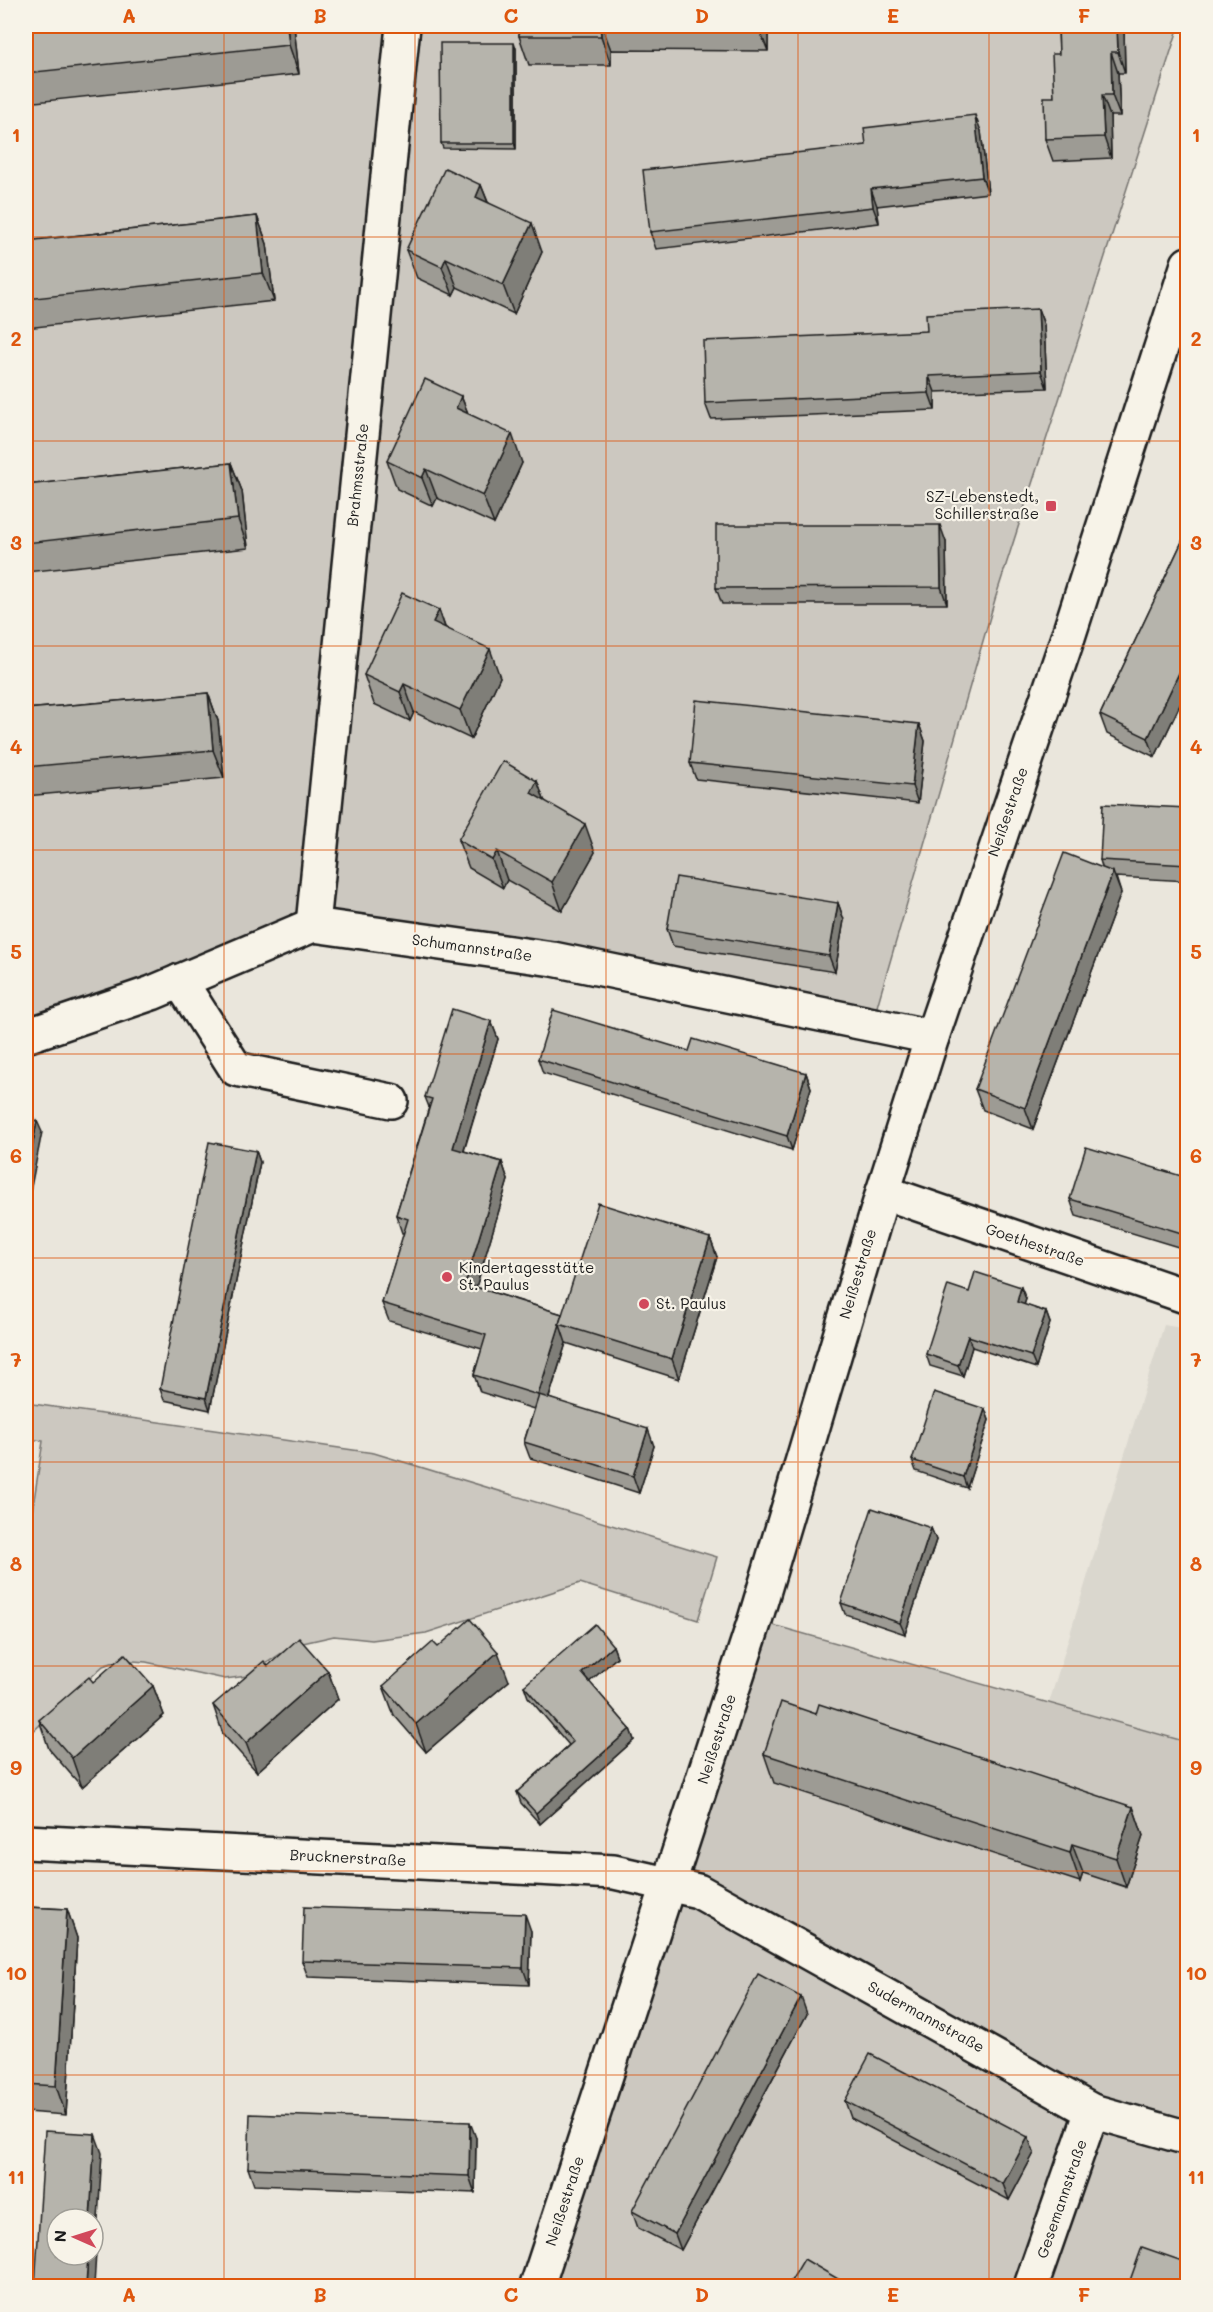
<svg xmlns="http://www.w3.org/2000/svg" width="1213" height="2312" font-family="Mali,sans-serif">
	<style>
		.built { fill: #dad7ce }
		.green { fill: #ccc8c0; stroke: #74726e; stroke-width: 1.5 }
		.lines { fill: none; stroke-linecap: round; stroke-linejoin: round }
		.minor-casing { stroke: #1c1c1c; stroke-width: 38 }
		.minor { stroke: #f7f3e8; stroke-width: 33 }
		.wall { fill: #9d9b94; stroke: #1c1c1c; stroke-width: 1.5 }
		.shaded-wall { fill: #7f7e78; stroke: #1c1c1c; stroke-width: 1.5 }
		.building { fill: #b6b4ac; stroke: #1c1c1c; stroke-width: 1.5 }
		.grid { fill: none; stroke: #de560d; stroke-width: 1.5; stroke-opacity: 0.55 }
		.poi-dot { fill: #d1495b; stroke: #f7f3e8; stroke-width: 2 }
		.labels { text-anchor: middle; stroke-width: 4.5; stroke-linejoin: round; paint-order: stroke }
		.street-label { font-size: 15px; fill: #1c1c1c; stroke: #f7f3e8 }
		.poi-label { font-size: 15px; fill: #1c1c1c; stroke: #f7f3e8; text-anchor: start }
		.neatline { fill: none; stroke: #de560d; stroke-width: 2 }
		.grid-label { font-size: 20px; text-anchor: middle; font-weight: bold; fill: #de560d }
	</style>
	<rect width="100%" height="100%" fill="#eae6dc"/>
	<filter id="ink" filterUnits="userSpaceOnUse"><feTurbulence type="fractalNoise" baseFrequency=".0167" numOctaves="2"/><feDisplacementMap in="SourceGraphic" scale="12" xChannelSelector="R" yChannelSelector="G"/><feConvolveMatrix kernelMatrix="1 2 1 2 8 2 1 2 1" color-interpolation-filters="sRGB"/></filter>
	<g filter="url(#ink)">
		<!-- built -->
		<path class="built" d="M 1164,1325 L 1187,1329 L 1187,1742 L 1049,1703 Z"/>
		<!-- green -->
		<g class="green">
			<path d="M 26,26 L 1179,26 L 996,596 L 872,1024 L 313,925 L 26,1036 Z"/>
			<path d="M 26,1403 L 374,1453 L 717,1557 L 698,1620 L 580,1583 L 426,1633 L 372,1640 L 334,1636 L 294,1645 L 247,1676 L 225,1679 L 146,1662 L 120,1660 L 103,1666 L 26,1738 L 26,1552 L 43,1441 L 26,1438 Z"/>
			<path d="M 755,1620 L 1187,1742 L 1187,2286 L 537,2286 Z"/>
		</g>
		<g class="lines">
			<!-- minor casing -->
			<g class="minor-casing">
				<g id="minor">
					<path d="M 313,925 L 403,26"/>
					<path d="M 180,981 L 236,1069 L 391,1101"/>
					<path d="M 26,1036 L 152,993 L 313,925 L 553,959 L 932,1037"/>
					<path d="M 883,1192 L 1188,1297"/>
					<path d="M 26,1842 L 614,1872 L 698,1891 L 1092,2111 L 1188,2138"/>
					<path d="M 537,2286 L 755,1620 L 883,1192 L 932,1037 L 1069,634 L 1188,264"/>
					<path d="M 1031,2286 L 1092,2111"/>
				</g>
			</g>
			<!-- minor -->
			<use href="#minor" class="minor"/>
		</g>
		<!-- wall -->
		<g class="wall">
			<path d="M 26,26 L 294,26 L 299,74 L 26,103 Z"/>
			<path d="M 519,26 L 768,26 L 768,51 L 611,50 L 611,65 L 529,65 L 519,36 Z"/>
			<path d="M 1058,26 L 1133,26 L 1134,30 L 1124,30 L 1125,73 L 1118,73 L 1120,116 L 1110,116 L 1111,158 L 1053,161 L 1045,139 L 1054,97 L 1059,54 Z"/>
			<path d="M 516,49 L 516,149 L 443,148 L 441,143 Z"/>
			<path d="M 981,131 L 988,193 L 877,206 L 879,223 L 656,249 L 650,232 Z"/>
			<path d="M 481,185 L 488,202 L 542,252 L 514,314 L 457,287 L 453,295 L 417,278 L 406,250 Z"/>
			<path d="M 257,216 L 267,244 L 274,301 L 26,328 L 26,241 Z"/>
			<path d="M 1038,309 L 1044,325 L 1047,388 L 935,392 L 935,410 L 711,419 L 705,403 L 927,331 Z"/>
			<path d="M 461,396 L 468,413 L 522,463 L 494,524 L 437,498 L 433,506 L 397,489 L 387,461 Z"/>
			<path d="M 231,463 L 242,491 L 248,548 L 26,572 L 26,485 Z"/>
			<path d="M 1188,529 L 1188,688 L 1155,757 L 1107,734 L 1100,715 Z"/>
			<path d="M 946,542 L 947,604 L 722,604 L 716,588 Z"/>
			<path d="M 439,610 L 445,627 L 500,677 L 471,739 L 414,712 L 410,721 L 374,704 L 364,675 Z"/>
			<path d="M 208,693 L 218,721 L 224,778 L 26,796 L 26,709 Z"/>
			<path d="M 919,724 L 925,741 L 918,803 L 696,779 L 690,763 Z"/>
			<path d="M 537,781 L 544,800 L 595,852 L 562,911 L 507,880 L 503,888 L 469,868 L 458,840 Z"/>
			<path d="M 1188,808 L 1188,881 L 1116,877 L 1121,893 L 1033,1129 L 983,1110 L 975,1089 L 1102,867 L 1100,860 Z"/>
			<path d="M 838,903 L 844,920 L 835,972 L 673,946 L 667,929 Z"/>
			<path d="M 491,1021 L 498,1039 L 464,1151 L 502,1162 L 508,1180 L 476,1287 L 562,1314 L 710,1238 L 717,1257 L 679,1379 L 566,1343 L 549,1398 L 654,1446 L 639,1493 L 530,1458 L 524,1442 L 534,1409 L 480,1392 L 474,1375 L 482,1349 L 389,1321 L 382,1303 L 404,1233 L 402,1233 L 396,1215 L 429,1107 L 425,1097 Z"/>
			<path d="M 689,1051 L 806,1073 L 811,1088 L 792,1150 L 543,1073 L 538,1059 Z"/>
			<path d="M 256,1151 L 260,1162 L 210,1410 L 164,1400 L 160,1389 Z"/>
			<path d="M 1188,1178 L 1188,1250 L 1076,1216 L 1070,1199 Z"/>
			<path d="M 969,1292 L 1026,1299 L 1024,1305 L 1046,1312 L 1050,1323 L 1036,1368 L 972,1347 L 963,1376 L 930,1366 L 926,1354 Z"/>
			<path d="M 985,1409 L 989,1420 L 967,1488 L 916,1471 L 912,1460 Z"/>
			<path d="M 931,1528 L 936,1540 L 905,1634 L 845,1614 L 841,1603 Z"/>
			<path d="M 613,1646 L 617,1657 L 589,1682 L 630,1729 L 634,1740 L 540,1824 L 521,1803 L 517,1792 L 569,1745 L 528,1697 L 524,1686 Z"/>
			<path d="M 438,1647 L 509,1681 L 426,1752 L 394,1715 L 383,1686 Z"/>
			<path d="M 268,1666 L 328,1671 L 338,1699 L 257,1772 L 223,1734 L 213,1705 Z"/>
			<path d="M 93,1682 L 153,1686 L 164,1715 L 82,1787 L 49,1749 L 39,1720 Z"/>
			<path d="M 764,1754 L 1133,1807 L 1143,1836 L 1126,1887 L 1083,1873 L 1080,1882 L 774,1783 Z"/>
			<path d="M 26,1907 L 67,1909 L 77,1938 L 66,2115 L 26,2112 Z"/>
			<path d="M 531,1931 L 529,1985 L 308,1977 L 302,1961 Z"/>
			<path d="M 807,2014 L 681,2250 L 638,2228 L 632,2211 Z"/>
			<path d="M 1188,2032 L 1188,2064 L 1181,2046 Z"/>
			<path d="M 845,2101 L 1028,2137 L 1034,2153 L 1009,2200 L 851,2118 Z"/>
			<path d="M 476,2138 L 475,2193 L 254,2185 L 248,2168 Z"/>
		</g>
		<!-- shaded-wall -->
		<g class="shaded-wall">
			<path d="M 287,26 L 294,26 L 299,74 L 289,45 Z"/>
			<path d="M 600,26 L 602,26 L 611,50 L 611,65 L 601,36 Z"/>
			<path d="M 758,26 L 768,26 L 768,51 Z"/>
			<path d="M 1117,26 L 1122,26 L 1124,30 L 1125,73 L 1118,52 Z"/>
			<path d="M 514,43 L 516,49 L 516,149 L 514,143 Z"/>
			<path d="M 1111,52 L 1118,73 L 1120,116 L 1112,95 Z"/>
			<path d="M 1102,95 L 1110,116 L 1111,158 L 1104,137 Z"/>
			<path d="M 975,115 L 981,131 L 988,193 L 982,177 Z"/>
			<path d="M 481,185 L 492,213 L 476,197 Z"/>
			<path d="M 871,189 L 877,206 L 879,223 L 873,207 Z"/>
			<path d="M 257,216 L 267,244 L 274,301 L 263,273 Z"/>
			<path d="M 532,223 L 542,252 L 514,314 L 503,285 Z"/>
			<path d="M 446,258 L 457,287 L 453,295 L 442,267 Z"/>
			<path d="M 1038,309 L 1044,325 L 1047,388 L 1041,371 Z"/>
			<path d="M 929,376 L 935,392 L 935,410 L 929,393 Z"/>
			<path d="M 461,396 L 472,424 L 456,408 Z"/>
			<path d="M 512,434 L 522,463 L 494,524 L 483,496 Z"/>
			<path d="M 231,463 L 242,491 L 248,548 L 238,519 Z"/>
			<path d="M 426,469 L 437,498 L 433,506 L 422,478 Z"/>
			<path d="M 940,525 L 946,542 L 947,604 L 941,587 Z"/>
			<path d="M 439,610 L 449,639 L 433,622 Z"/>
			<path d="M 490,649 L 500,677 L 471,739 L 460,710 Z"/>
			<path d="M 1188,654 L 1188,688 L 1155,757 L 1148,738 Z"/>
			<path d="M 404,684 L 414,712 L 410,721 L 400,692 Z"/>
			<path d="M 208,693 L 218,721 L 224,778 L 213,750 Z"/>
			<path d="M 919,724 L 925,741 L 918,803 L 912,786 Z"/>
			<path d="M 537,781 L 548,810 L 531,793 Z"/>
			<path d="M 585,824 L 595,852 L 562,911 L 552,882 Z"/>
			<path d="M 497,851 L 507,880 L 503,888 L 492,860 Z"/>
			<path d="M 1113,872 L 1121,893 L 1033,1129 L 1025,1108 Z"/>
			<path d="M 838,903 L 844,920 L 835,972 L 829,956 Z"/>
			<path d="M 491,1021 L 498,1039 L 459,1165 L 453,1148 Z"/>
			<path d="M 806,1073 L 811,1088 L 792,1150 L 787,1136 Z"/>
			<path d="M 37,1121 L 42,1132 L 26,1212 L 26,1180 Z"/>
			<path d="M 256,1151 L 260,1162 L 210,1410 L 206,1398 Z"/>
			<path d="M 502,1162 L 508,1180 L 472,1301 L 465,1284 Z"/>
			<path d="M 710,1238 L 717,1257 L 679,1379 L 672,1359 Z"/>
			<path d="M 1021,1287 L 1026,1299 L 1021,1314 L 1017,1302 Z"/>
			<path d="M 1046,1312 L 1050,1323 L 1036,1368 L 1031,1356 Z"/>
			<path d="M 560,1325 L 566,1343 L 544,1413 L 538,1395 Z"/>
			<path d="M 968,1336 L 972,1347 L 963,1376 L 958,1365 Z"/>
			<path d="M 985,1409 L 989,1420 L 967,1488 L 963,1477 Z"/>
			<path d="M 648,1429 L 654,1446 L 639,1493 L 633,1476 Z"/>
			<path d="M 931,1528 L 936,1540 L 905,1634 L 900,1623 Z"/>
			<path d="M 613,1646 L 617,1657 L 586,1685 L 582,1673 Z"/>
			<path d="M 498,1652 L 509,1681 L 426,1752 L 416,1724 Z"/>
			<path d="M 328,1671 L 338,1699 L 257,1772 L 246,1743 Z"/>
			<path d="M 153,1686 L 164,1715 L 82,1787 L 72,1758 Z"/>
			<path d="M 630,1729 L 634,1740 L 540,1824 L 536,1813 Z"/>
			<path d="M 1133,1807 L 1143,1836 L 1126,1887 L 1116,1858 Z"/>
			<path d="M 1072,1844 L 1083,1873 L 1080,1882 L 1070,1853 Z"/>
			<path d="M 67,1909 L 77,1938 L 66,2115 L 56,2086 Z"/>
			<path d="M 525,1914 L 531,1931 L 529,1985 L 523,1968 Z"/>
			<path d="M 801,1997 L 807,2014 L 681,2250 L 675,2234 Z"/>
			<path d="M 470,2122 L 476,2138 L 475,2193 L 469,2176 Z"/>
			<path d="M 95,2134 L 102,2153 L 94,2286 L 86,2286 L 88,2255 L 93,2255 L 93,2219 L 90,2219 Z"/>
			<path d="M 1028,2137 L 1034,2153 L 1009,2200 L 1003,2184 Z"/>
		</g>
		<!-- building -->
		<g class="building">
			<path d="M 26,26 L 287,26 L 289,45 L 26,73 Z"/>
			<path d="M 519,26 L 600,26 L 601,36 L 519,36 Z"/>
			<path d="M 1058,26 L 1117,26 L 1118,52 L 1111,52 L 1112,95 L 1102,95 L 1104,137 L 1045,139 L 1044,97 L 1054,97 L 1052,54 L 1059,54 Z"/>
			<path d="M 440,43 L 514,43 L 514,143 L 441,143 Z"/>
			<path d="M 975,115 L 982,177 L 871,189 L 873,207 L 650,232 L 643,170 L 866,145 L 864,128 Z"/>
			<path d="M 445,168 L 481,185 L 476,197 L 532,223 L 503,285 L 446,258 L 442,267 L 406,250 Z"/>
			<path d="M 257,216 L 263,273 L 26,299 L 26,241 Z"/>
			<path d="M 1038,309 L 1041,371 L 929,376 L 929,393 L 705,403 L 703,341 L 927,331 L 926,314 Z"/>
			<path d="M 425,379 L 461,396 L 456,408 L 512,434 L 483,496 L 426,469 L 422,478 L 387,461 Z"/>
			<path d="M 231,463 L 238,519 L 26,543 L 26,485 Z"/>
			<path d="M 716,525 L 940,525 L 941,587 L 716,588 Z"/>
			<path d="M 1188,529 L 1188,654 L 1148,738 L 1100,715 Z"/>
			<path d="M 402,593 L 439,610 L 433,622 L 490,649 L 460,710 L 404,684 L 400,692 L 364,675 Z"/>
			<path d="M 208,693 L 213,750 L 26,767 L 26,709 Z"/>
			<path d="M 696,700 L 919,724 L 912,786 L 690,763 Z"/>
			<path d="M 503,761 L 537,781 L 531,793 L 585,824 L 552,882 L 497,851 L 492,860 L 458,840 Z"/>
			<path d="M 1103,804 L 1188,808 L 1188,865 L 1100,860 Z"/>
			<path d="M 1064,853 L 1113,872 L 1025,1108 L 975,1089 Z"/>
			<path d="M 676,877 L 838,903 L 829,956 L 667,929 Z"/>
			<path d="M 452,1009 L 491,1021 L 453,1148 L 502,1162 L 465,1284 L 562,1314 L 559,1324 L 560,1324 L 538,1395 L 474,1375 L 486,1335 L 382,1303 L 408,1219 L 396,1215 L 432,1099 L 425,1097 Z"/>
			<path d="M 553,1010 L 689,1051 L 693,1039 L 806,1073 L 787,1136 L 538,1059 Z"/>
			<path d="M 26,1118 L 37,1121 L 26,1180 Z"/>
			<path d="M 209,1142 L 256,1151 L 206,1398 L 160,1389 Z"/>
			<path d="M 1086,1147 L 1188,1178 L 1188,1235 L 1070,1199 Z"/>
			<path d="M 598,1203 L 710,1238 L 672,1359 L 559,1324 Z"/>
			<path d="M 975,1272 L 1021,1287 L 1017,1302 L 1046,1312 L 1031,1356 L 968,1336 L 958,1365 L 926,1354 L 948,1285 L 969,1292 Z"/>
			<path d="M 934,1392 L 985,1409 L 963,1477 L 912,1460 Z"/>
			<path d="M 539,1395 L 648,1429 L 633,1476 L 524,1442 Z"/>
			<path d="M 872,1508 L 931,1528 L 900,1623 L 841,1603 Z"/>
			<path d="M 470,1619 L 498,1652 L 416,1724 L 383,1686 L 433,1642 L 438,1647 Z"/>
			<path d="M 595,1624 L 613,1646 L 582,1673 L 630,1729 L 536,1813 L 517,1792 L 573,1742 L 524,1686 Z"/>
			<path d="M 299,1638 L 328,1671 L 246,1743 L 213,1705 L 264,1661 L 268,1666 Z"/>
			<path d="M 125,1654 L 153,1686 L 72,1758 L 39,1720 L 89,1677 L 93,1682 Z"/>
			<path d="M 781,1702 L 816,1714 L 819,1704 L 1133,1807 L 1116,1858 L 1072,1844 L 1070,1853 L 764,1754 Z"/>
			<path d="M 26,1907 L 67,1909 L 56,2086 L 26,2084 Z"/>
			<path d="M 304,1907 L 525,1914 L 523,1968 L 302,1961 Z"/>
			<path d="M 758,1974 L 801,1997 L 675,2234 L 632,2211 Z"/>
			<path d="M 1188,2032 L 1188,2049 L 1181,2046 Z"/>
			<path d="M 870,2054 L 1028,2137 L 1003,2184 L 845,2101 Z"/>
			<path d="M 250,2114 L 470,2122 L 469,2176 L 248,2168 Z"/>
			<path d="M 45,2131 L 95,2134 L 90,2219 L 57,2219 L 57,2255 L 88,2255 L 86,2286 L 35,2286 Z"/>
			<path d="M 1142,2247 L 1188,2263 L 1188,2286 L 1128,2286 Z"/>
			<path d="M 804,2259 L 850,2286 L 788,2286 Z"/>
		</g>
	</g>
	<!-- grid -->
	<path class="grid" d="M 224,26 L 224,2286M 415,26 L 415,2286M 606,26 L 606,2286M 798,26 L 798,2286M 989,26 L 989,2286M 26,237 L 1188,237M 26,441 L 1188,441M 26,646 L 1188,646M 26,850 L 1188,850M 26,1054 L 1188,1054M 26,1258 L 1188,1258M 26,1462 L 1188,1462M 26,1666 L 1188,1666M 26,1871 L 1188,1871M 26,2075 L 1188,2075"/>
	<!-- markers -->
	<g class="poi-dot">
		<rect x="1045" y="500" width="12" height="12" rx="3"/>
		<circle cx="447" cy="1277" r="6"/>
		<circle cx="644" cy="1304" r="6"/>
	</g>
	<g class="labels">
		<!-- street labels -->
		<g class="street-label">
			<text transform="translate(358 475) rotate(-84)" y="5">Brahmsstraße</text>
			<text transform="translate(1008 812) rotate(-71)" y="5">Neißestraße</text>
			<text transform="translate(472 948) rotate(8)" y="5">Schumannstraße</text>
			<text transform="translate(1035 1245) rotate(19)" y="5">Goethestraße</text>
			<text transform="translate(858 1274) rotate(-73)" y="5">Neißestraße</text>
			<text transform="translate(717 1739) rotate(-72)" y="5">Neißestraße</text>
			<text transform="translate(348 1858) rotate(3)" y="5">Brucknerstraße</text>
			<text transform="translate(926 2017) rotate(29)" y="5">Sudermannstraße</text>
			<text transform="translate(1062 2199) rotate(-71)" y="5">Gesemannstraße</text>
			<text transform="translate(565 2201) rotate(-72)" y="5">Neißestraße</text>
		</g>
		<!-- poi labels -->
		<g class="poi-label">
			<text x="1039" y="502" text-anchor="end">SZ-Lebenstedt,<tspan x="1039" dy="17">Schillerstraße</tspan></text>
			<text x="459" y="1273">Kindertagesstätte<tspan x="459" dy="17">St. Paulus</tspan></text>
			<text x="656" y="1309">St. Paulus</text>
		</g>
	</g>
	<!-- margin -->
	<rect width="1213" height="2312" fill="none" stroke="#f7f3e8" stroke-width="66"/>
	<!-- north arrow -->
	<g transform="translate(75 2237) rotate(273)"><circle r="28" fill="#f7f3e8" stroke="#9f9d96" stroke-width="1.5"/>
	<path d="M0-4.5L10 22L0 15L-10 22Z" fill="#d1495b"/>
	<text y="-9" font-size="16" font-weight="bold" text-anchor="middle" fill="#1c1c1c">N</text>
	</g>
	<rect x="33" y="33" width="1147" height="2246" class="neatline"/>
	<g class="grid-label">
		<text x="129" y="23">A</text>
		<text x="320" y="23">B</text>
		<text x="511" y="23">C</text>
		<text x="702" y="23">D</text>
		<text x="893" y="23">E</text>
		<text x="1084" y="23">F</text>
		<text x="16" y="142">1</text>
		<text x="1196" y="142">1</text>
		<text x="16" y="346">2</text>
		<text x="1196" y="346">2</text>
		<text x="16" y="550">3</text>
		<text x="1196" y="550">3</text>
		<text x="16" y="754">4</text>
		<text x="1196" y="754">4</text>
		<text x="16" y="959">5</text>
		<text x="1196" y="959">5</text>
		<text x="16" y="1163">6</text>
		<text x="1196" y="1163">6</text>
		<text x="16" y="1367">7</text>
		<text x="1196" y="1367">7</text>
		<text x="16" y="1571">8</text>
		<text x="1196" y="1571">8</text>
		<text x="16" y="1775">9</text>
		<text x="1196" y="1775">9</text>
		<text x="16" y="1980">10</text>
		<text x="1196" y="1980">10</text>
		<text x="16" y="2184">11</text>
		<text x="1196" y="2184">11</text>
		<text x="129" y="2302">A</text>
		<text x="320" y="2302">B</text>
		<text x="511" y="2302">C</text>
		<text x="702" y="2302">D</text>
		<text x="893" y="2302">E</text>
		<text x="1084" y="2302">F</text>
	</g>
</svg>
